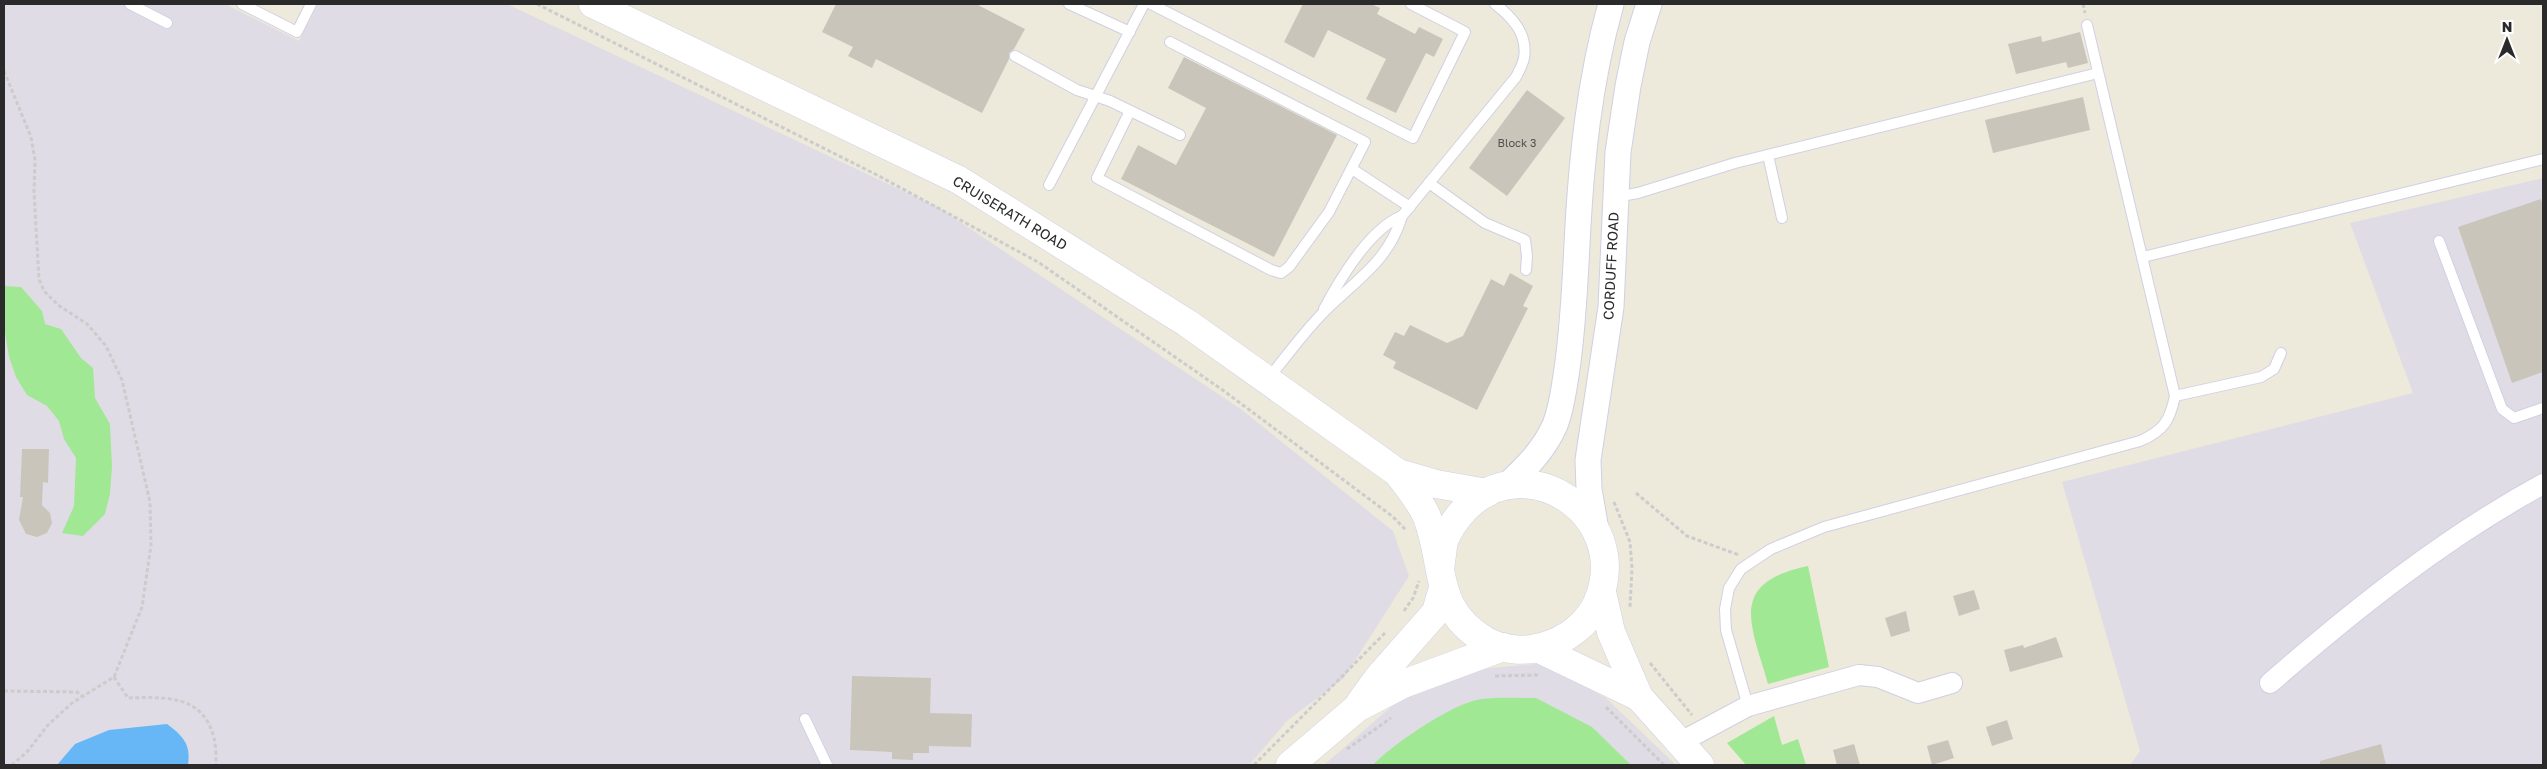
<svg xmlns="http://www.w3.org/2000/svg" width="2547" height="769" font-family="'Golos Text',sans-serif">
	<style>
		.industrial { fill: #e0dce5 }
		.green { fill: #a1e894 }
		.water { fill: #67b7f7 }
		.building { fill: #c9c5bb }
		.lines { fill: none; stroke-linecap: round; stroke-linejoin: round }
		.service-casing { stroke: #d0d0e4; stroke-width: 12 }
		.minor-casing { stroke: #d0d0e4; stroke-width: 22 }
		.tertiary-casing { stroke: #d0d0e4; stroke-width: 27 }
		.secondary-casing { stroke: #d0d0e4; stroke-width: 29 }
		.path { stroke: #ccc; stroke-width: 3; stroke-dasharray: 4 2.5; stroke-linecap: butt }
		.service { stroke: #fff; stroke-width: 10 }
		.minor { stroke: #fff; stroke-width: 20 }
		.tertiary { stroke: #fff; stroke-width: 25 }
		.secondary { stroke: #fff; stroke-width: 28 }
		.labels { text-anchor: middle; stroke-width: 4; stroke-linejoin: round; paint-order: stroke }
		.number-label { font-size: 11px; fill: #52514e }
		.street-label { font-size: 14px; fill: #2a2a2a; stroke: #fff }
	</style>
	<rect width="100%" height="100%" fill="#ede9db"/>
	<!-- industrial -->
	<g class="industrial">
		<path d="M 4,4 L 225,4 L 299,41 L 318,4 L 507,4 L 939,208 L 1242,410 L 1393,531 L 1409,576 L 1344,678 L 1288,720 L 1249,765 L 4,765 Z"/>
		<path d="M 2543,178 L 2543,765 L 2130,765 L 2140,751 L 2062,482 L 2413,393 L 2350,223 Z"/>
		<path d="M 1545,663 L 1607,699 L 1676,765 L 1324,765 L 1399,700 L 1459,671 Z"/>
	</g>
	<!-- green -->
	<g class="green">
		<path d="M 4,286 L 21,287 L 42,311 L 45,324 L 61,329 L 81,358 L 93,368 L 95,398 L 110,424 L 112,467 L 110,494 L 105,514 L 83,536 L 62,533 L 74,506 L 76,458 L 64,439 L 59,421 L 47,406 L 27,395 L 16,377 L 9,357 L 4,326 Z"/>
		<path d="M 1808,566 L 1829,667 L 1768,684 C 1751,624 1727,583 1808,566 Z"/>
		<path d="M 1536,698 L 1592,727 L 1631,765 L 1373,765 C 1392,745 1454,702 1482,699 C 1499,697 1518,698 1536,698 Z"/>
		<path d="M 1774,716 L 1782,745 L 1798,739 L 1806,765 L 1746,765 L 1727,743 Z"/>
	</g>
	<!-- water -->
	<path class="water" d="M 167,724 C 183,736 191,744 188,765 L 57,765 L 75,744 L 109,730 Z"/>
	<!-- building -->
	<g class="building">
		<path d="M 836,4 L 976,4 L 1025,29 L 1014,49 L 1009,53 L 1009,59 L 982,113 L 876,59 L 872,68 L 848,56 L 853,47 L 822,32 Z"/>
		<path d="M 1303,4 L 1371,4 L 1380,8 L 1377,14 L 1415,34 L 1419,27 L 1443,39 L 1434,57 L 1426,53 L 1396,113 L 1366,99 L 1386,59 L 1328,30 L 1314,58 L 1284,42 Z"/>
		<path d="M 2080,32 L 2088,63 L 2068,68 L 2066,62 L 2016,74 L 2008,44 L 2041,36 L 2042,42 Z"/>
		<path d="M 1184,57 L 1337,135 L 1274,257 L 1121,179 L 1138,145 L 1176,165 L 1206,108 L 1168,88 Z"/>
		<path d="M 1527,90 L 1565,118 L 1507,196 L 1469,168 Z"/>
		<path d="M 2083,97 L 2090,130 L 1993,153 L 1985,120 Z"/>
		<path d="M 2541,199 L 2543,207 L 2543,372 L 2512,383 L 2458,227 Z"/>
		<path d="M 1510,273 L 1533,286 L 1523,306 L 1528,308 L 1477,410 L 1393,368 L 1396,362 L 1383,355 L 1395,332 L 1404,336 L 1410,325 L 1447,343 L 1463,336 L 1491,279 L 1504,286 Z"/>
		<path d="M 22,449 L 49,449 L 48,483 L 43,482 L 42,505 L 50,513 L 52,523 L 47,533 L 37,537 L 26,534 L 19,520 L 23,497 L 20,497 Z"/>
		<path d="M 1974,590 L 1980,609 L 1959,616 L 1953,596 Z"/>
		<path d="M 1906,611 L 1910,631 L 1891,637 L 1885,618 Z"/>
		<path d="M 2056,637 L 2063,657 L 2010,672 L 2004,650 L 2023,645 L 2024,648 Z"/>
		<path d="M 852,676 L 931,678 L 930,713 L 972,714 L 971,747 L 929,746 L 929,753 L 913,753 L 913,760 L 892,759 L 892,752 L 850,750 Z"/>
		<path d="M 2007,720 L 2013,739 L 1992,746 L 1986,727 Z"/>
		<path d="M 1948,740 L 1954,758 L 1932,765 L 1927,746 Z"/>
		<path d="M 1854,744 L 1860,765 L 1837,765 L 1833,750 Z"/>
		<path d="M 2381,744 L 2386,765 L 2320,765 L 2320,761 Z"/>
	</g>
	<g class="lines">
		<!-- service casing -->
		<g class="service-casing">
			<g id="service">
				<path d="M 130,4 L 167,23"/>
				<path d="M 242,4 L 297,32 L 311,4"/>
				<path d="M 1069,4 L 1130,32"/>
				<path d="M 1151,4 L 1413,138 L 1465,32 L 1411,4"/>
				<path d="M 1015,56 L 1077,90 L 1110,101 L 1180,135"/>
				<path d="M 1130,111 L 1097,178 L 1271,270 L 1281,273 L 1289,267 L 1329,212 L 1365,142 L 1170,42"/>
				<path d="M 1768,155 L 1782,218"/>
				<path d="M 1352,169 L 1410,207"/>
				<path d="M 1429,183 L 1485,223 L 1525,240 L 1527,256 L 1526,270"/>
				<path d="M 1049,185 L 1144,4"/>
				<path d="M 1615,197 L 1638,193 L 1735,163 L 2098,73"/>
				<path d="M 2439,241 L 2502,409 L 2514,418 L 2543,408"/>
				<path d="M 2143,257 L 2543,159"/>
				<path d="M 1324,309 C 1340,279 1369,229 1402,216"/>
				<path d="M 1268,379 C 1285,358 1301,336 1320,316 C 1351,283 1388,264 1402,216 L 1516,77 C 1519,71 1523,64 1524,58 C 1528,34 1512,17 1495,4"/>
				<path d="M 2175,396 L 2261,377 L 2274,369 L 2281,353"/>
				<path d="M 1748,706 L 1726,630 L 1725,609 L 1729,588 L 1741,569 L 1771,549 L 1824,527 L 2140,441 C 2163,431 2170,421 2175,396 L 2087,25"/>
				<path d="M 805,719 L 827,765"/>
			</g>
		</g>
		<!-- minor casing -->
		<g class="minor-casing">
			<g id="minor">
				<path d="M 2270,683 C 2355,609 2444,538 2543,484"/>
				<path d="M 1679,743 L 1748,706 L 1859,675 L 1878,677 L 1918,693 L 1952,683"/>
			</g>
		</g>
		<!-- tertiary casing -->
		<g class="tertiary-casing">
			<g id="tertiary">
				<path d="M 1505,487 C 1526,468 1544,450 1555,425 C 1562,407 1564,388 1567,369 C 1573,327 1575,286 1577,244 C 1581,163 1589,82 1611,4"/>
				<path d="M 1596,530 L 1589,489 L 1588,460 L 1611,307 L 1618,152 L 1628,86 L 1637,42 L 1649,4"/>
			</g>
		</g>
		<!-- secondary casing -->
		<g class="secondary-casing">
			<g id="secondary">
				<path d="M 593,4 L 959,180 L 1187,323 L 1398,473 L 1436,484 L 1487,493"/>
				<path d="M 1398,473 C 1407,486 1421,502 1427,517 C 1446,567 1432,609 1486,641 C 1502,650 1524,652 1541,647 C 1565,641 1588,625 1598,601 C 1633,515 1525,444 1464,510 C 1456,519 1448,530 1444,541 C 1442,550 1442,559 1440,568"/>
				<path d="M 1602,592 L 1611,632 L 1639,697 L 1700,765"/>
				<path d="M 1537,648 L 1639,697"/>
				<path d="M 1360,703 L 1378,678 L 1436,612 L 1443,588"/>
				<path d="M 1290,765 L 1357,708 L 1403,684 L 1503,647"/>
			</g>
		</g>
		<!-- path -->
		<g class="path">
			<path d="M 537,4 L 877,175 L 1038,262 L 1224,391 L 1392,516 L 1406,530"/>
			<path d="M 2083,4 L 2085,13"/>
			<path d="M 4,71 L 31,137 L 35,160 L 34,192 L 39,279 L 44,291 L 58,305 L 87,324 L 106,346 L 122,380 L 150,502 L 151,545 L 142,607 L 114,677 L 72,703 L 48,725 L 27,752 L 13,764 L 8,765"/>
			<path d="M 1636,493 L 1687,536 L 1739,555"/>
			<path d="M 1614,502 L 1630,542 L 1632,568 L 1630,607"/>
			<path d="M 1404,611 L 1413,598 L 1419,581"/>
			<path d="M 1650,663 L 1692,715"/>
			<path d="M 1495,676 L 1539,675"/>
			<path d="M 114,677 L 128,698 C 164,697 203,694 214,738 C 216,746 216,757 216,765"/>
			<path d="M 4,691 L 77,692 L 82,696"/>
			<path d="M 1606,707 L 1664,765"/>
			<path d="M 1347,749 L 1391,718"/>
			<path d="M 1254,765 L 1385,633"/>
		</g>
		<!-- service -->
		<use href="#service" class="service"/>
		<!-- minor -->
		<use href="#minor" class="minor"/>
		<!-- tertiary -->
		<use href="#tertiary" class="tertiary"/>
		<!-- secondary -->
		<use href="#secondary" class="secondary"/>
	</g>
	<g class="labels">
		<!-- number labels -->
		<g class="number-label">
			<text x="1517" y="147">Block 3</text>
		</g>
		<!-- street labels -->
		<g class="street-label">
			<text transform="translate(1010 213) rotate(31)" y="5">CRUISERATH ROAD</text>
			<text transform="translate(1611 266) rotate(-87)" y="5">CORDUFF ROAD</text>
		</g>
	</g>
	<!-- border -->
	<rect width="2547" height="769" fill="none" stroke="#2a2a2a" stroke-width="10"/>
	<!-- north arrow -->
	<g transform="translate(2507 40)" stroke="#ffffff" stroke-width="4" paint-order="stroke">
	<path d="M0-4L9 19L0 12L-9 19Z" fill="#2a2a2a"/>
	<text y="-8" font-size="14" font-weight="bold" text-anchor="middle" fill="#2a2a2a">N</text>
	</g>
</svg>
